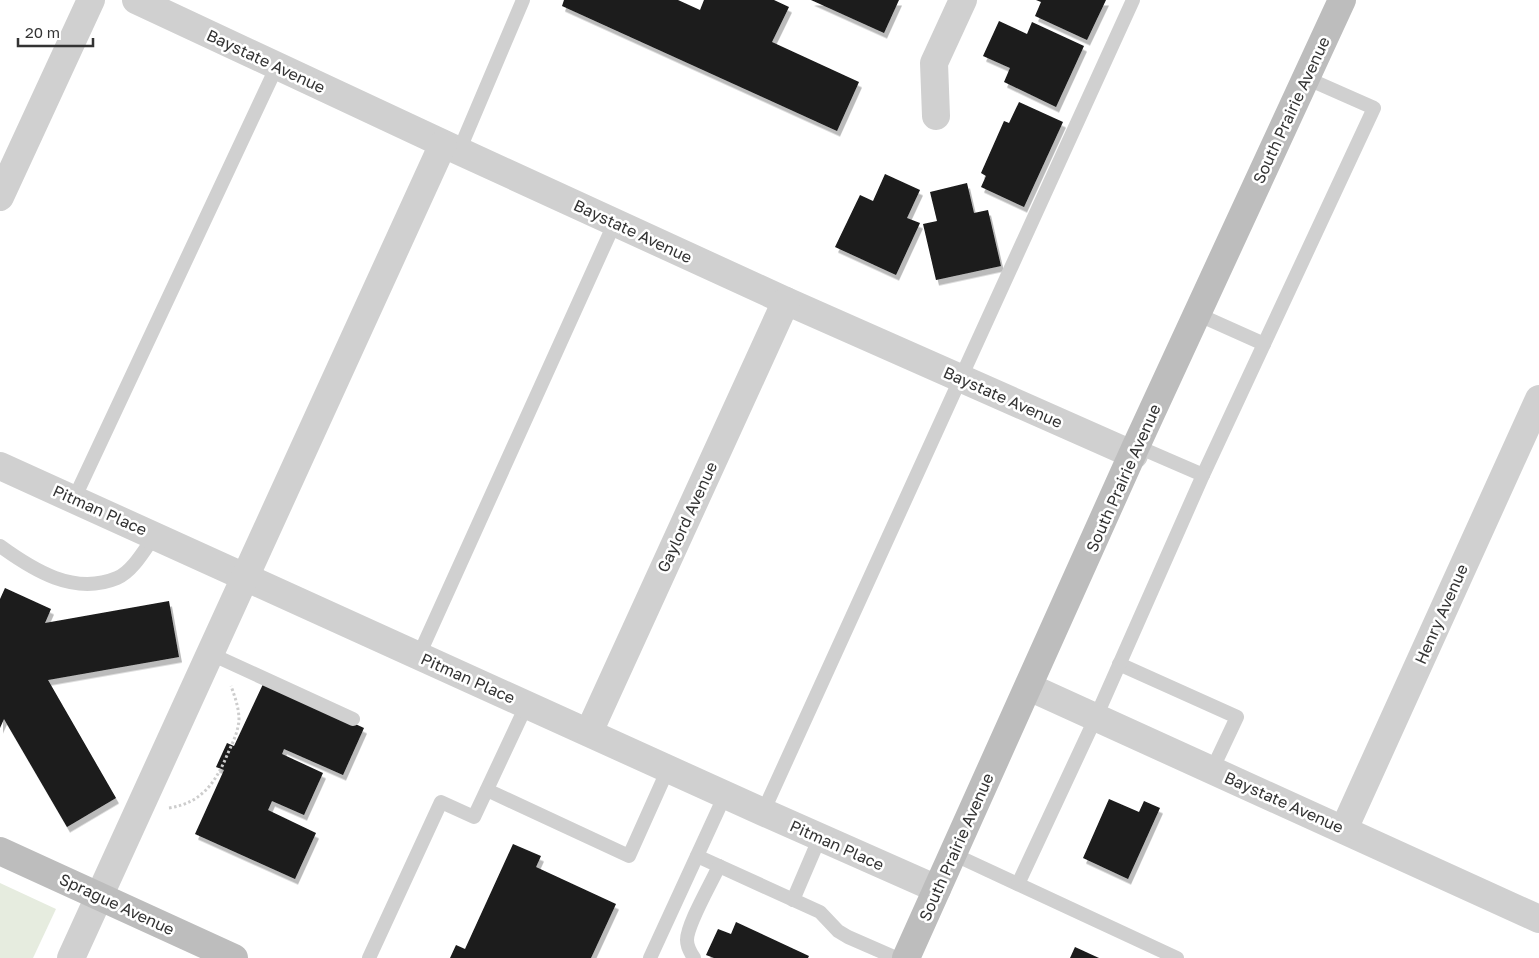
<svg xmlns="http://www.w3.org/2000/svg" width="1539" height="958" font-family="'Golos Text',sans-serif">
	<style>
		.green { fill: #e6ecdf }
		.building { fill: #1a1a1a; filter: url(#shadow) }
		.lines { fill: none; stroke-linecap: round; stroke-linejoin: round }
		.path { stroke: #cdcdcd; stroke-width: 3; stroke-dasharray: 2.5 2.5; stroke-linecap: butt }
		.lane { stroke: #d0d0d0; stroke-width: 14 }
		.street { stroke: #d0d0d0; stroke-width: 28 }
		.secondary { stroke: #bdbdbd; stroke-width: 28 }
		.labels { text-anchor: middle; stroke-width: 5; stroke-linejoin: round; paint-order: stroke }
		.street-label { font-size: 16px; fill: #333; stroke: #fff }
	</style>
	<defs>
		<filter id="shadow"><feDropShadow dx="3" dy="5.5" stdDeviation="0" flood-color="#0004"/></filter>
	</defs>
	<rect width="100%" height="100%" fill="#fff"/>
	<!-- green -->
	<path class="green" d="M 0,883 L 56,909 L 33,958 L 0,958 Z"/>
	<!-- building -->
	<g class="building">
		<path d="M 564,0 L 678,0 L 700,10 L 704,0 L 774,0 L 789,7 L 772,42 L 859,82 L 837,131 L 562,6 Z"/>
		<path d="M 811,0 L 899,0 L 884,33 Z"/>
		<path d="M 1036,0 L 1106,0 L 1087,40 L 1035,16 L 1041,2 Z"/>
		<path d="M 999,21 L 1027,34 L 1032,22 L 1084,46 L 1056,107 L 1004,82 L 1010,68 L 983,56 Z"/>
		<path d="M 1019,102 L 1063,122 L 1024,207 L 981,187 L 986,176 L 981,173 L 1004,121 L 1009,123 Z"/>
		<path d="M 885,174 L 920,190 L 907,218 L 920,223 L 896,275 L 835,247 L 860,195 L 873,201 Z"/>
		<path d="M 967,183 L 974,213 L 988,210 L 1001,266 L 936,280 L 923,224 L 937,221 L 930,192 Z"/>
		<path d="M 5,588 L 51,609 L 45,623 L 169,601 L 179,657 L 48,680 L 116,798 L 67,827 L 4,719 L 0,728 L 0,599 Z"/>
		<path d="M 264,682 L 364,728 L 343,775 L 284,749 L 282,754 L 323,773 L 304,815 L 272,801 L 268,810 L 316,833 L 295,879 L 195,834 L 224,770 L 216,767 L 227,743 L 234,746 Z"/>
		<path d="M 1109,799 L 1139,812 L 1144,801 L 1160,808 L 1128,879 L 1083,858 Z"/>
		<path d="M 513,844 L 541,856 L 536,867 L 616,904 L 591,958 L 450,958 L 456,945 L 465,949 Z"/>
		<path d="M 736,922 L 809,956 L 808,958 L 714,958 L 706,955 L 718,929 L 731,934 Z"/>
		<path d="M 1075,947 L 1099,958 L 1070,958 Z"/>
	</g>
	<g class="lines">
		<!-- path -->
		<path class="path" d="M 169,808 C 202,803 216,782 228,753 C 233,742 238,732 239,720 C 239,708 235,697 231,686"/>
		<!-- lane -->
		<g class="lane">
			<path d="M 459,151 L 523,0"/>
			<path d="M 1197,314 L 1264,344 L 1374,108 L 1306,78"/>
			<path d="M 1203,475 L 1264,344"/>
			<path d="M 74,499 L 277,66"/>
			<path d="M 0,546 C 33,570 74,596 117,578 C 133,571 145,549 155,535"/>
			<path d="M 211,654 L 353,719"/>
			<path d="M 419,655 L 615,222"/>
			<path d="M 1119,664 L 1237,717 L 1212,770"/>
			<path d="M 487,790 L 629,856 L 668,769"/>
			<path d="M 763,812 L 1133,0"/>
			<path d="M 953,854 L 1177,958"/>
			<path d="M 697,856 L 820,912 L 838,931 L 848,937 L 896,958"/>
			<path d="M 1018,884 L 1096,717 L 1203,475 L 1136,446"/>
			<path d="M 793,900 L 820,837"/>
			<path d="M 369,958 L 441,802 L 474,817 L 527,704"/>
			<path d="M 650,958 L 725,795"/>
			<path d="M 694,958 C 690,952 687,947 687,940 C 687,924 712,882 719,866"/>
		</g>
		<!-- street -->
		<g class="street">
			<path d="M 136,0 L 459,151 L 786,301 L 1134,455"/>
			<path d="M 936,116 L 934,63 L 963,0"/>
			<path d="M 0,197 L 91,0"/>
			<path d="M 0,466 L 763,812 L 937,889"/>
			<path d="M 1029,687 L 1539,919"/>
			<path d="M 589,732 L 786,301"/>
			<path d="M 1344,829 L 1539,399"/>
			<path d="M 71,958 L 443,144"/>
		</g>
		<!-- secondary -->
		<g class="secondary">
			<path d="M 0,851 L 234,958"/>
			<path d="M 906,958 L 1136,446 L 1342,0"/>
		</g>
	</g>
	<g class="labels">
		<!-- street labels -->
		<g class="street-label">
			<text transform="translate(266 61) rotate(25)" y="6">Baystate Avenue</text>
			<text transform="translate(1291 110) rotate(-65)" y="6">South Prairie Avenue</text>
			<text transform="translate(633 231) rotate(25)" y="6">Baystate Avenue</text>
			<text transform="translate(1003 397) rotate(24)" y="6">Baystate Avenue</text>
			<text transform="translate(1123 478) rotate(-66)" y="6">South Prairie Avenue</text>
			<text transform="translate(100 510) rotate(24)" y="6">Pitman Place</text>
			<text transform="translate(687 517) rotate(-65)" y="6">Gaylord Avenue</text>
			<text transform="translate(1441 614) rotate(-66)" y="6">Henry Avenue</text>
			<text transform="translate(468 678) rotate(24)" y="6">Pitman Place</text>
			<text transform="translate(1284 802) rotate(24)" y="6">Baystate Avenue</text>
			<text transform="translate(837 845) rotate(24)" y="6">Pitman Place</text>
			<text transform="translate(956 847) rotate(-66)" y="6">South Prairie Avenue</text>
			<text transform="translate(117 904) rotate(25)" y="6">Sprague Avenue</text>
		</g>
	</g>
	<!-- scale -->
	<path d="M18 38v8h75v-8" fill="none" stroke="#333333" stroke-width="2.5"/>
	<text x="25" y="38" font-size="15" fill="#333333" stroke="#ffffff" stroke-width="4" paint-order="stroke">20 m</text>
</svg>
